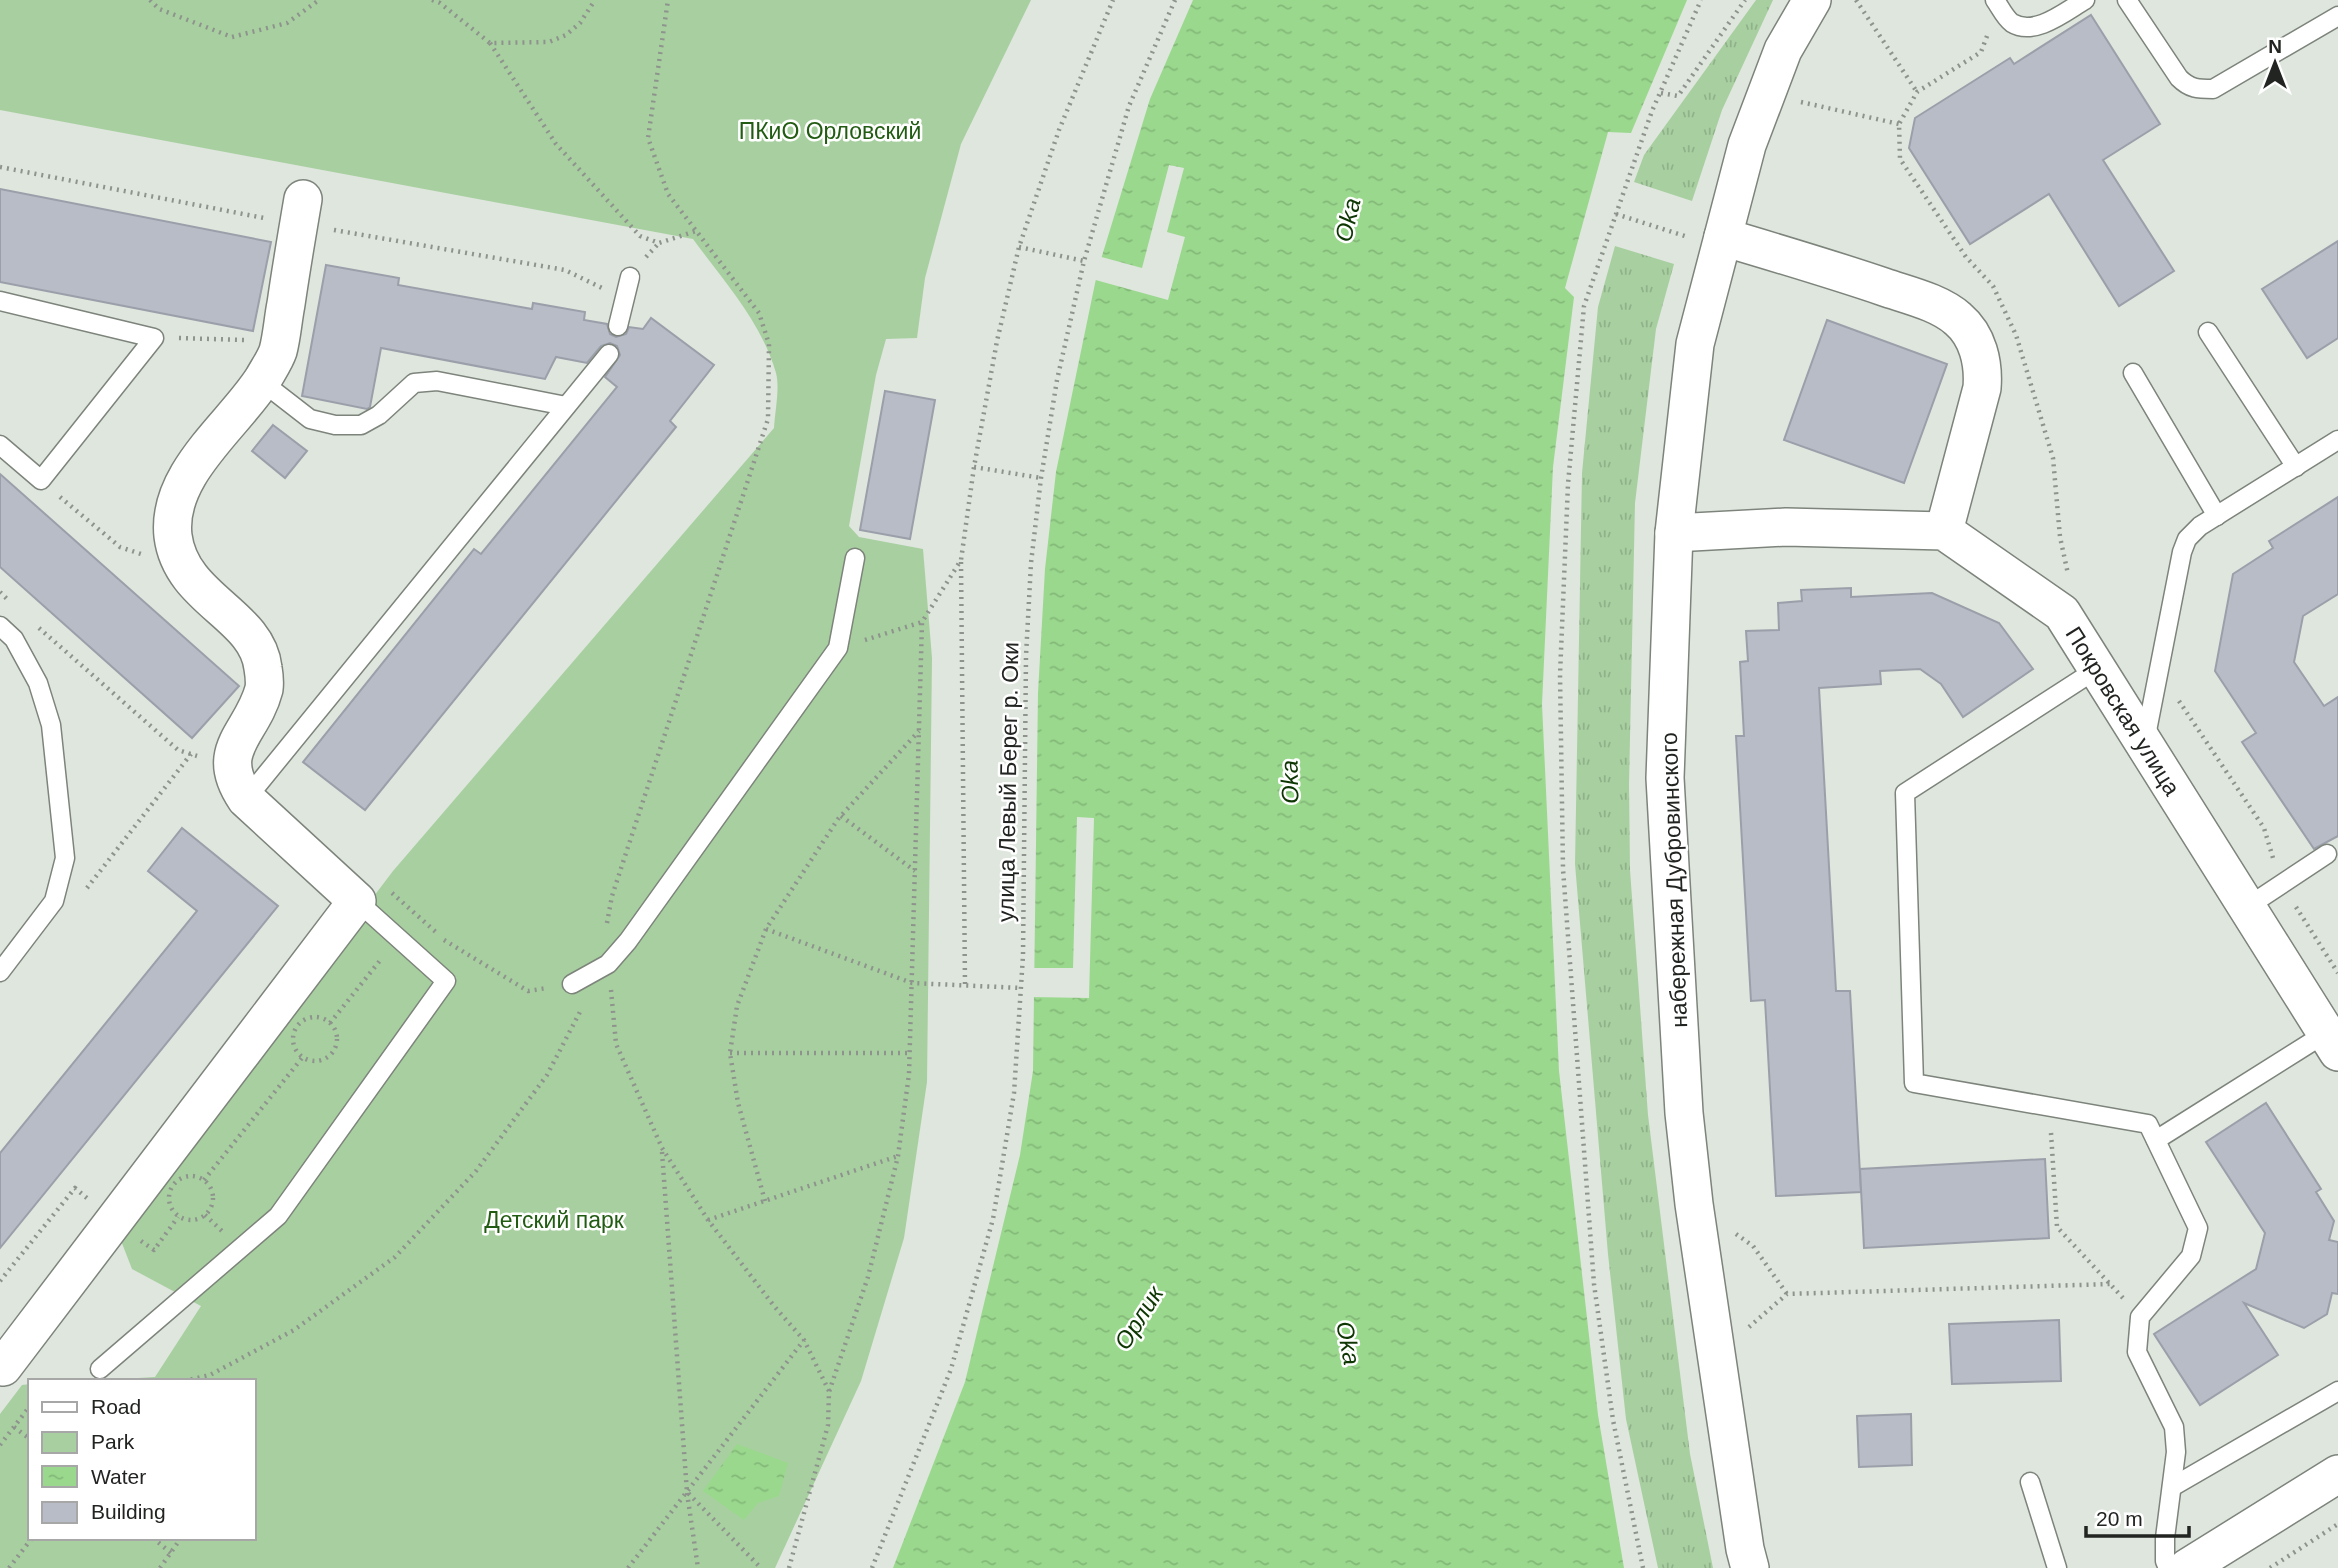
<svg xmlns="http://www.w3.org/2000/svg" width="2338" height="1568" font-family="Helvetica,sans-serif">
	<style>
		.grass { fill: url(#grass-tufts) }
		.green { fill: #a8cfa0 }
		.water { fill: url(#water-ripples) }
		.pier { fill: #dee6dd }
		.building { fill: #b7bcc6; stroke: #9b9faa; stroke-width: 2 }
		.lines { fill: none; stroke-linecap: round; stroke-linejoin: round }
		.service-casing { stroke: #7d847b; stroke-width: 21 }
		.minor-casing { stroke: #7d847b; stroke-width: 40 }
		.path { stroke: #8e948d; stroke-width: 4.5; stroke-dasharray: 2 5; stroke-linecap: butt }
		.service { stroke: #fff; stroke-width: 18 }
		.minor { stroke: #fff; stroke-width: 37 }
		.labels { text-anchor: middle; stroke-width: 5; stroke-linejoin: round; paint-order: stroke }
		.park-label { font-size: 23px; fill: #225c13; stroke: #fff }
		.street-label { font-size: 23px; fill: #212420; stroke: #fff }
		.water-label { font-size: 24px; font-style: italic; fill: #0d3603; stroke: #fff }
	</style>
	<defs>
		<pattern id="grass-tufts" width="24" height="20" patternUnits="userSpaceOnUse" patternTransform="scale(1.75)"><rect width="24" height="20" fill="#a8cfa0"/><path d="M3 7l-1-3M5 7V3M7 7l1-3M15 17l-1-3M17 17v-4M19 17l1-3" fill="none" stroke="#90b28a"/></pattern>
		<pattern id="water-ripples" width="26" height="14" patternUnits="userSpaceOnUse" patternTransform="scale(1.75)"><rect width="26" height="14" fill="#9ad88d"/><path d="M2 4q2-2 4 0t4 0M15 11q2-2 4 0t4 0" fill="none" stroke="#84b979"/></pattern>
	</defs>
	<rect width="100%" height="100%" fill="#dee6dd"/>
	<!-- grass -->
	<g class="grass">
		<path d="M 1756,0 L 1773,0 L 1722,110 L 1692,201 L 1634,182 L 1644,155 Z"/>
		<path d="M 1615,246 L 1674,264 L 1656,329 L 1635,503 L 1629,785 L 1630,870 L 1648,1115 L 1690,1454 L 1713,1568 L 1658,1568 L 1626,1419 L 1608,1254 L 1575,864 L 1582,473 L 1598,307 Z"/>
	</g>
	<!-- green -->
	<path class="green" d="M 0,0 L 1031,0 L 961,144 L 925,278 L 917,338 L 886,339 L 876,375 L 849,526 L 859,537 L 923,549 L 932,658 L 927,1082 L 904,1238 L 861,1381 L 775,1568 L 0,1568 L 0,1414 L 22,1385 L 30,1384 L 30,1538 L 254,1538 L 254,1381 L 89,1381 L 155,1377 L 201,1306 L 132,1269 L 118,1233 L 393,871 L 774,428 C 775,411 780,388 776,373 C 762,323 723,280 693,239 L 0,110 Z"/>
	<!-- water -->
	<g class="water">
		<path d="M 1193,0 L 1687,0 L 1631,133 L 1608,132 L 1565,288 L 1574,297 L 1553,467 L 1542,704 L 1559,1071 L 1598,1415 L 1624,1568 L 893,1568 L 965,1382 L 1020,1155 L 1033,1071 L 1038,693 L 1045,569 L 1056,472 L 1098,269 L 1150,99 Z"/>
		<path d="M 737,1444 L 788,1463 L 779,1496 L 758,1503 L 744,1520 L 703,1491 Z"/>
	</g>
	<!-- pier -->
	<g class="pier">
		<path d="M 1169,165 L 1184,168 L 1167,232 L 1185,237 L 1168,300 L 1092,279 L 1098,256 L 1142,268 Z"/>
		<path d="M 1077,817 L 1094,818 L 1089,998 L 1030,997 L 1031,968 L 1073,968 Z"/>
	</g>
	<!-- building -->
	<g class="building">
		<path d="M 2091,15 L 2160,124 L 2103,160 L 2174,271 L 2119,306 L 2049,194 L 1970,244 L 1909,148 L 1915,118 L 2010,58 L 2014,64 Z"/>
		<path d="M 0,189 L 271,242 L 253,331 L 0,282 Z"/>
		<path d="M 2338,241 L 2338,338 L 2307,358 L 2262,289 Z"/>
		<path d="M 326,265 L 399,278 L 398,285 L 532,309 L 533,303 L 585,312 L 584,320 L 607,324 L 610,334 L 616,337 L 626,334 L 629,327 L 643,329 L 651,318 L 714,365 L 670,421 L 676,427 L 365,810 L 303,762 L 474,549 L 481,554 L 617,387 L 605,377 L 620,355 L 617,346 L 610,343 L 601,346 L 587,363 L 556,357 L 545,379 L 381,348 L 370,407 L 367,409 L 302,396 Z"/>
		<path d="M 1827,320 L 1947,364 L 1904,483 L 1784,440 Z"/>
		<path d="M 885,391 L 935,400 L 910,539 L 860,530 Z"/>
		<path d="M 273,425 L 307,451 L 285,478 L 252,451 Z"/>
		<path d="M 0,474 L 239,686 L 192,738 L 0,567 Z"/>
		<path d="M 2338,497 L 2338,594 L 2303,616 L 2294,662 L 2324,706 L 2338,697 L 2338,836 L 2314,849 L 2242,742 L 2256,733 L 2215,671 L 2233,574 L 2273,548 L 2269,541 Z"/>
		<path d="M 1851,588 L 1851,597 L 1932,593 L 1999,623 L 2033,669 L 1963,717 L 1941,684 L 1920,669 L 1880,671 L 1881,684 L 1819,688 L 1836,991 L 1850,991 L 1861,1192 L 1776,1196 L 1765,1000 L 1751,1001 L 1736,736 L 1744,736 L 1740,662 L 1748,661 L 1746,631 L 1779,630 L 1778,603 L 1802,601 L 1801,590 Z"/>
		<path d="M 182,828 L 278,906 L 0,1248 L 0,1153 L 197,911 L 148,871 Z"/>
		<path d="M 2266,1103 L 2321,1189 L 2316,1192 L 2334,1221 L 2329,1240 L 2338,1242 L 2338,1294 L 2332,1293 L 2327,1314 L 2304,1328 L 2244,1303 L 2278,1355 L 2200,1405 L 2154,1334 L 2256,1269 L 2265,1233 L 2206,1142 Z"/>
		<path d="M 2045,1159 L 2049,1238 L 1864,1248 L 1860,1169 Z"/>
		<path d="M 2059,1320 L 2061,1381 L 1952,1384 L 1949,1324 Z"/>
		<path d="M 1911,1414 L 1912,1465 L 1859,1467 L 1857,1416 Z"/>
	</g>
	<g class="lines">
		<!-- service casing -->
		<g class="service-casing">
			<g id="service">
				<path d="M 1995,0 C 2000,7 2005,18 2012,23 C 2035,37 2066,11 2085,0"/>
				<path d="M 2127,0 L 2179,78 C 2190,89 2198,89 2213,89 L 2338,16"/>
				<path d="M 0,301 L 154,338 L 41,480 L 0,445"/>
				<path d="M 618,326 L 630,277"/>
				<path d="M 2208,332 L 2296,467"/>
				<path d="M 2133,373 L 2217,516"/>
				<path d="M 261,381 L 310,419 L 335,425 L 361,425 L 379,415 L 414,383 L 437,381 L 566,406"/>
				<path d="M 0,626 L 14,639 L 38,683 L 51,725 L 65,858 L 54,901 L 0,972"/>
				<path d="M 2097,669 L 1905,793 L 1914,1083 L 2148,1124 L 2198,1228 L 2191,1256 L 2140,1317 L 2137,1352 L 2174,1427 L 2176,1452 L 2165,1538 L 2165,1561 L 2168,1568"/>
				<path d="M 2145,741 L 2182,552 L 2187,539 L 2200,526 L 2338,440"/>
				<path d="M 246,799 L 609,354"/>
				<path d="M 2247,907 L 2327,854"/>
				<path d="M 572,984 L 608,964 L 628,941 L 838,648 L 855,558"/>
				<path d="M 2156,1140 L 2326,1033"/>
				<path d="M 100,1369 L 278,1216 L 446,981 L 357,901"/>
				<path d="M 2030,1482 L 2057,1568"/>
				<path d="M 2172,1487 L 2338,1391"/>
			</g>
		</g>
		<!-- minor casing -->
		<g class="minor-casing">
			<g id="minor">
				<path d="M 1723,237 C 1777,253 1831,269 1884,287 C 1907,295 1939,302 1958,319 C 1978,336 1984,363 1982,388 L 1944,531"/>
				<path d="M 1674,533 L 1786,527 L 1944,531 L 2062,613 L 2338,1052"/>
				<path d="M 3,1367 L 357,901 L 246,799 C 212,749 252,735 264,689 C 265,682 264,674 263,668 C 257,614 181,600 173,536 C 166,474 233,426 263,379 C 268,370 275,360 278,351 C 282,336 283,319 286,304 C 291,269 297,234 303,199"/>
				<path d="M 1750,1568 L 1745,1549 L 1694,1204 L 1684,1113 L 1665,778 L 1674,533 L 1695,344 L 1747,145 L 1783,50 L 1812,0"/>
				<path d="M 2187,1568 L 2338,1474"/>
			</g>
		</g>
		<!-- path -->
		<g class="path">
			<path d="M 150,0 L 159,9 L 232,37 L 287,23 L 319,0"/>
			<path d="M 432,0 L 440,3 L 490,43 L 549,42 L 566,35 L 580,23 L 595,0"/>
			<path d="M 1856,0 L 1917,92"/>
			<path d="M 1987,36 L 1981,52 L 1917,92 L 1899,124 L 1900,159 L 1966,257 L 1993,286 L 2016,335 L 2053,458 L 2060,537 L 2068,574"/>
			<path d="M 490,43 L 556,144 L 640,236 L 659,243 L 696,231"/>
			<path d="M 1661,93 L 1678,96 L 1745,0"/>
			<path d="M 1801,102 L 1899,124"/>
			<path d="M 0,167 L 264,218"/>
			<path d="M 1616,214 L 1688,237"/>
			<path d="M 334,230 L 565,270 L 602,288"/>
			<path d="M 1019,247 L 1084,261"/>
			<path d="M 646,257 L 659,243"/>
			<path d="M 179,338 L 244,340"/>
			<path d="M 974,467 L 1041,478"/>
			<path d="M 60,497 L 120,547 L 141,554"/>
			<path d="M 961,562 L 965,985"/>
			<path d="M 0,592 L 9,601"/>
			<path d="M 39,628 L 178,750 L 197,756"/>
			<path d="M 865,640 L 922,622"/>
			<path d="M 2179,701 L 2264,828 L 2273,858"/>
			<path d="M 841,816 L 915,871"/>
			<path d="M 87,888 L 191,754"/>
			<path d="M 392,893 L 438,934"/>
			<path d="M 2296,907 L 2338,973"/>
			<path d="M 607,923 L 612,896 L 768,419 L 769,344 L 759,313 L 668,194 L 648,138 L 668,0"/>
			<path d="M 766,929 L 912,983 L 1021,988"/>
			<path d="M 444,940 L 528,991 L 547,988"/>
			<path d="M 611,990 L 616,1044 L 662,1148 L 708,1220 L 774,1306 L 804,1340 L 829,1391"/>
			<circle cx="315" cy="1039" r="22"/>
			<path d="M 330,1023 L 382,958"/>
			<path d="M 730,1053 L 910,1053"/>
			<path d="M 2051,1133 L 2057,1227 L 2123,1298"/>
			<path d="M 662,1152 L 687,1492 L 761,1568"/>
			<circle cx="191" cy="1198" r="22"/>
			<path d="M 204,1180 L 302,1058"/>
			<path d="M 765,1201 L 738,1103 L 730,1053 L 737,1006 L 766,929 L 838,819 L 919,731"/>
			<path d="M 205,1215 L 222,1231"/>
			<path d="M 708,1220 L 898,1156"/>
			<path d="M 1736,1234 L 1753,1246 L 1787,1294"/>
			<path d="M 141,1241 L 154,1250 L 178,1217"/>
			<path d="M 0,1281 L 75,1188 L 88,1199"/>
			<path d="M 1749,1327 L 1787,1294 L 2110,1284"/>
			<path d="M 184,1381 L 210,1375 L 294,1330 L 395,1257 L 476,1171 L 547,1075 L 582,1008"/>
			<path d="M 14,1427 L 30,1439"/>
			<path d="M 0,1445 L 30,1406"/>
			<path d="M 687,1493 L 698,1568"/>
			<path d="M 153,1538 L 171,1553"/>
			<path d="M 9,1568 L 32,1538"/>
			<path d="M 160,1568 L 181,1538"/>
			<path d="M 628,1568 L 804,1340"/>
			<path d="M 789,1568 L 828,1425 L 829,1392 L 868,1277 L 898,1156 L 909,1074 L 922,622 L 961,560 L 974,467 L 997,341 L 1019,247 L 1059,130 L 1113,0"/>
			<path d="M 872,1568 L 951,1369 L 993,1219 L 1014,1093 L 1023,956 L 1026,656 L 1031,563 L 1041,478 L 1057,380 L 1084,261 L 1129,106 L 1175,0"/>
			<path d="M 1643,1568 L 1613,1420 L 1594,1284 L 1563,869 L 1560,675 L 1568,484 L 1584,306 L 1652,111 L 1701,0"/>
			<path d="M 2270,1568 L 2338,1524"/>
		</g>
		<!-- service -->
		<use href="#service" class="service"/>
		<!-- minor -->
		<use href="#minor" class="minor"/>
	</g>
	<g class="labels">
		<!-- park labels -->
		<g class="park-label">
			<text x="830" y="139">ПКиО Орловский</text>
			<text x="554" y="1228">Детский парк</text>
		</g>
		<!-- street labels -->
		<g class="street-label">
			<text transform="translate(2123 711) rotate(58)" y="8">Покровская улица</text>
			<text transform="translate(1008 782) rotate(-89)" y="8">улица Левый Берег р. Оки</text>
			<text transform="translate(1674 880) rotate(-92)" y="8">набережная Дубровинского</text>
		</g>
		<!-- water labels -->
		<g class="water-label">
			<text transform="translate(1348 220) rotate(-77)" y="8">Oka</text>
			<text transform="translate(1290 782) rotate(-91)" y="8">Oka</text>
			<text transform="translate(1139 1318) rotate(-58)" y="8">Орлик</text>
			<text transform="translate(1348 1343) rotate(79)" y="8">Oka</text>
		</g>
	</g>
	<!-- legend -->
	<rect x="28" y="1379" width="228" height="161" fill="#ffffff" stroke="#a6a7a6" stroke-width="2"/>
	<rect x="42" y="1402" width="35" height="10" fill="#ffffff" stroke="#a6a7a6" stroke-width="2"/>
	<text x="91" y="1414" font-size="21" fill="#212420">Road</text>
	<rect x="42" y="1432" width="35" height="21" fill="#a8cfa0" stroke="#a6a7a6" stroke-width="2"/>
	<text x="91" y="1449" font-size="21" fill="#212420">Park</text>
	<rect x="42" y="1466" width="35" height="21" fill="url(#water-ripples)" stroke="#a6a7a6" stroke-width="2"/>
	<text x="91" y="1484" font-size="21" fill="#212420">Water</text>
	<rect x="42" y="1502" width="35" height="21" fill="#b7bcc6" stroke="#a6a7a6" stroke-width="2"/>
	<text x="91" y="1519" font-size="21" fill="#212420">Building</text>
	<!-- north arrow -->
	<g transform="translate(2275 63)" stroke="#ffffff" stroke-width="5" paint-order="stroke">
	<path d="M0-5L12 26L0 18L-12 26Z" fill="#212420"/>
	<text y="-10" font-size="19" font-weight="bold" text-anchor="middle" fill="#212420">N</text>
	</g>
	<!-- scale -->
	<path d="M2086 1526v10h103v-10" fill="none" stroke="#212420" stroke-width="3.5"/>
	<text x="2096" y="1526" font-size="21" fill="#212420" stroke="#ffffff" stroke-width="5" paint-order="stroke">20 m</text>
</svg>
